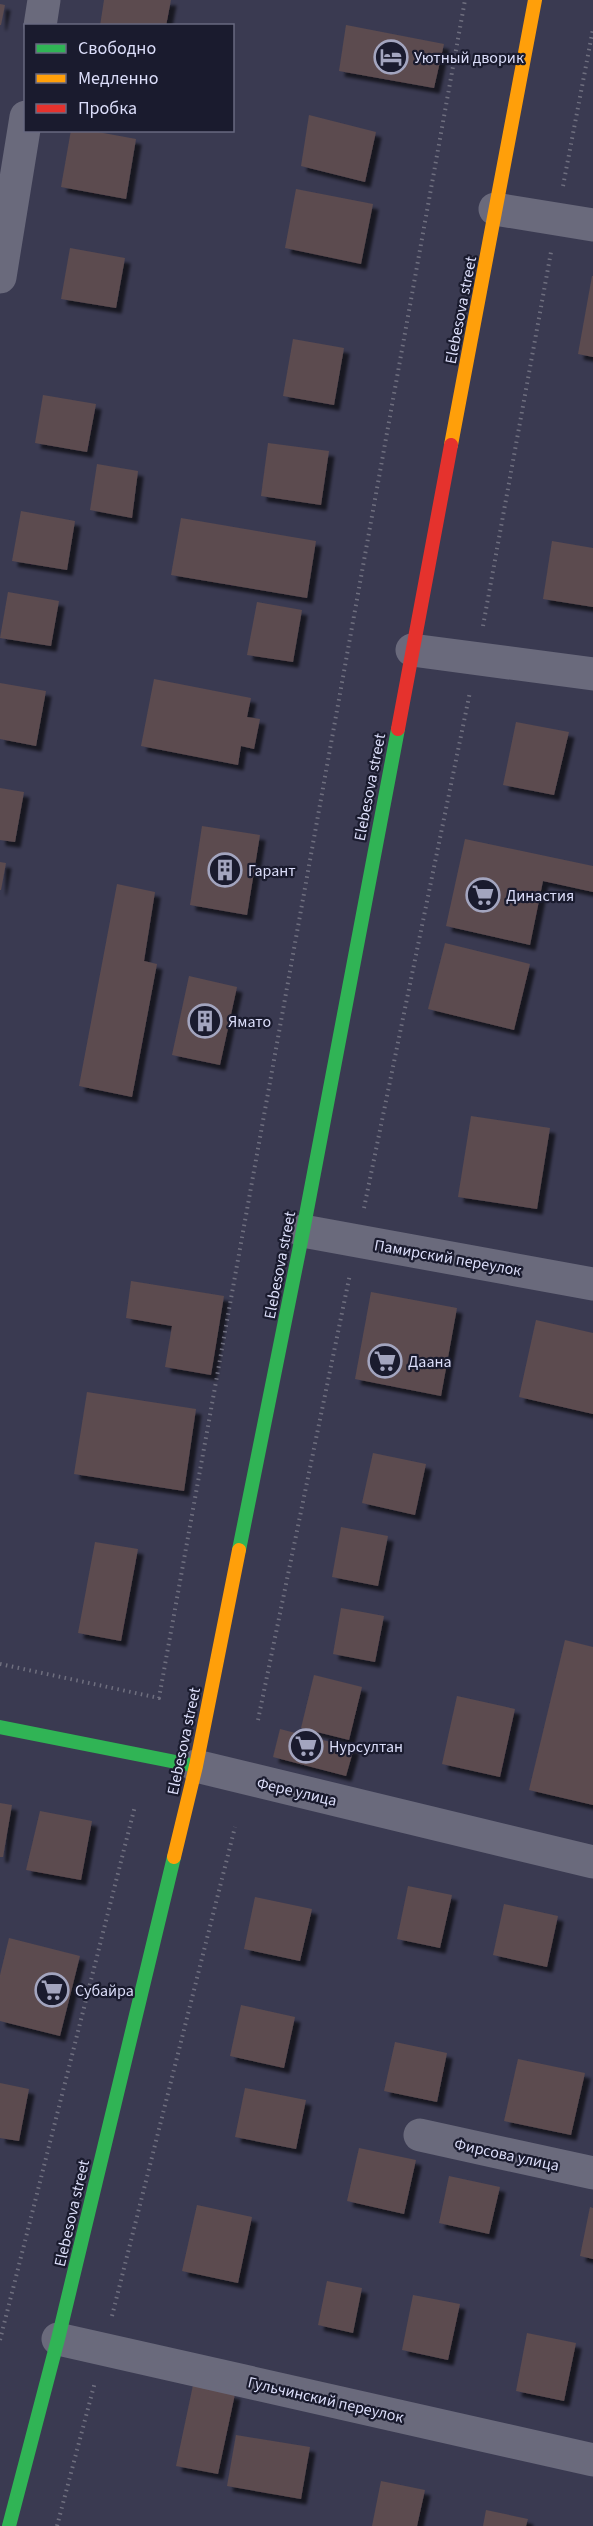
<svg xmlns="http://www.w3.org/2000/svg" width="593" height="2526" font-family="'Source Sans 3',sans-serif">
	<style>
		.building { fill: #5c4b4f; filter: url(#shadow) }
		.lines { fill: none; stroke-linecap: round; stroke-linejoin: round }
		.path { stroke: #6f6f7f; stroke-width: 4; stroke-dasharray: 1.5 4.5; stroke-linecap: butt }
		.street { stroke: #6a6a7c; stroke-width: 33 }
		.fast { stroke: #30b455; stroke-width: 14 }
		.slow { stroke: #ff9f0a; stroke-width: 14 }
		.jam { stroke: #e5322d; stroke-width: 14 }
		.labels { text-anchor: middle; stroke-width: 4.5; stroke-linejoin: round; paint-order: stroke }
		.poi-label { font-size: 16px; fill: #dcdefa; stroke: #1a1b2e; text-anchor: start }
		.street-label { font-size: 16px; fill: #dcdefa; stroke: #1a1b2e }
	</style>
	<defs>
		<filter id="shadow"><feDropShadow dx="5.5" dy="5.5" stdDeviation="1.5" flood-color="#0009"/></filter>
	</defs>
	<rect width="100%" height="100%" fill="#3a3a51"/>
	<!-- building -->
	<g class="building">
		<path d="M 104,0 L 171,0 L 166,26 L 100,26 Z"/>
		<path d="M 0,4 L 5,5 L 1,25 L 0,25 Z"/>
		<path d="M 346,25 L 444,44 L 434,88 L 339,71 Z"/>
		<path d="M 309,115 L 376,132 L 365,182 L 301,166 Z"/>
		<path d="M 71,130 L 87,130 L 136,139 L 126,199 L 61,187 Z"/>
		<path d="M 296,189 L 373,204 L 361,264 L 285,248 Z"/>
		<path d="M 70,248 L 125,258 L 116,308 L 61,299 Z"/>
		<path d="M 592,276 L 593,276 L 593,357 L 578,354 Z"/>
		<path d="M 293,339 L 344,348 L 334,405 L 283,396 Z"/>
		<path d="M 43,395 L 96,404 L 87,452 L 35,443 Z"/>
		<path d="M 268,443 L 329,451 L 321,505 L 261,496 Z"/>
		<path d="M 97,464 L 138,471 L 132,518 L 90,510 Z"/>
		<path d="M 21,511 L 75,521 L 67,570 L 12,561 Z"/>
		<path d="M 181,518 L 316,541 L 307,598 L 171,575 Z"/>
		<path d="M 552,541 L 593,548 L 593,607 L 543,599 Z"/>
		<path d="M 8,592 L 59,601 L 51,646 L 0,638 Z"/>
		<path d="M 257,602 L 302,610 L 293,662 L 247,655 Z"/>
		<path d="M 154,679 L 251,698 L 247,717 L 260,719 L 254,749 L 241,746 L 238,765 L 141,746 Z"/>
		<path d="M 0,683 L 46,691 L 36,746 L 0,739 Z"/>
		<path d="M 516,722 L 569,732 L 554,795 L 503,785 Z"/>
		<path d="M 0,788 L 24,792 L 15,842 L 0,840 Z"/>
		<path d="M 202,826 L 260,835 L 247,915 L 190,905 Z"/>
		<path d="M 465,839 L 593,866 L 593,892 L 543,881 L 530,945 L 446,926 Z"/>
		<path d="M 0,862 L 6,863 L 1,890 L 0,890 Z"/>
		<path d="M 117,884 L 155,892 L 144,961 L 157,964 L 132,1097 L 79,1086 Z"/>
		<path d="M 445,943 L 530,964 L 514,1030 L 428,1009 Z"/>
		<path d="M 189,976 L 237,987 L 220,1065 L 172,1055 Z"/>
		<path d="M 471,1116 L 550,1128 L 537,1209 L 458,1197 Z"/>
		<path d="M 131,1281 L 224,1296 L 211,1375 L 165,1367 L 172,1326 L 126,1318 Z"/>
		<path d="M 371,1292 L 457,1308 L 441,1396 L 355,1379 Z"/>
		<path d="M 536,1320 L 593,1333 L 593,1414 L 519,1397 Z"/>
		<path d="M 87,1392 L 196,1409 L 184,1491 L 74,1474 Z"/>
		<path d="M 373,1453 L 426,1464 L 415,1515 L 362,1503 Z"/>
		<path d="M 341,1527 L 388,1536 L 378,1586 L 332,1577 Z"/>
		<path d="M 95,1542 L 138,1549 L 121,1641 L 78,1633 Z"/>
		<path d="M 341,1608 L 384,1616 L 375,1662 L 333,1654 Z"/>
		<path d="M 565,1640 L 593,1647 L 593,1805 L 529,1790 Z"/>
		<path d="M 314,1675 L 362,1687 L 349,1740 L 301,1728 Z"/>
		<path d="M 457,1696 L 515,1709 L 500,1777 L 442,1764 Z"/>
		<path d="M 280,1729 L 354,1748 L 346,1776 L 273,1757 Z"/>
		<path d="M 0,1803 L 12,1805 L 3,1857 L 0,1857 Z"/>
		<path d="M 40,1811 L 92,1821 L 81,1880 L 26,1870 Z"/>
		<path d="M 408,1886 L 452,1895 L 440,1948 L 397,1939 Z"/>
		<path d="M 255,1897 L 312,1909 L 300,1961 L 244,1949 Z"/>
		<path d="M 504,1904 L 558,1916 L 547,1967 L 493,1955 Z"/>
		<path d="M 9,1938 L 80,1956 L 60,2036 L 0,2021 L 0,1975 Z"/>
		<path d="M 241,2005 L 295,2017 L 284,2068 L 230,2056 Z"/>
		<path d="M 395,2042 L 447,2053 L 437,2102 L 384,2091 Z"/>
		<path d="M 518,2059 L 585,2073 L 571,2135 L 504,2121 Z"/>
		<path d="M 0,2083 L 29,2089 L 19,2141 L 0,2138 Z"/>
		<path d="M 245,2088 L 306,2100 L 296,2149 L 235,2137 Z"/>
		<path d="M 359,2148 L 416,2160 L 404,2214 L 347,2201 Z"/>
		<path d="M 449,2176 L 500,2187 L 489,2234 L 439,2223 Z"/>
		<path d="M 197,2205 L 252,2217 L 238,2283 L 182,2271 Z"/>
		<path d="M 590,2207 L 593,2208 L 593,2259 L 580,2256 Z"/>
		<path d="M 327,2281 L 362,2288 L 353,2333 L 318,2325 Z"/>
		<path d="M 413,2295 L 460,2304 L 448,2360 L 402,2350 Z"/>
		<path d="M 527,2333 L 576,2343 L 564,2401 L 516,2391 Z"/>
		<path d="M 193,2385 L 235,2394 L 218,2474 L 176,2466 Z"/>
		<path d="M 236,2435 L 310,2447 L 301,2499 L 227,2486 Z"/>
		<path d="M 381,2481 L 425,2490 L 417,2526 L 372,2526 Z"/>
		<path d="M 486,2510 L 528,2519 L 526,2526 L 483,2526 Z"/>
	</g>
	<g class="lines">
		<!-- path -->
		<g class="path">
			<path d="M 563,186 L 593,29"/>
			<path d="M 483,626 L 551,252"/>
			<path d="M 364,1208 L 470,692"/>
			<path d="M 0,1664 L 159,1698 L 465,0"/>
			<path d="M 258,1720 L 350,1274"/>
			<path d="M 112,2316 L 235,1827"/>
			<path d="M 0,2340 L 135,1806"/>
			<path d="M 57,2526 L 95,2382"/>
		</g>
		<!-- street -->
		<g class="street">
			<path d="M 40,26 L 44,0"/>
			<path d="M 495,209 L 593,225"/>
			<path d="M 0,277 L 26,117"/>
			<path d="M 412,650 L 593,674"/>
			<path d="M 303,1231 L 593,1284"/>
			<path d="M 196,1766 L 593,1862"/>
			<path d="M 420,2135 L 593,2173"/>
			<path d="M 58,2339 L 593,2460"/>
		</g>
		<!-- fast -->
		<g class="fast">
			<path d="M 239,1550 L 303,1231 L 398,729"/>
			<path d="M 0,1727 L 196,1766"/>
			<path d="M 9,2526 L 58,2339 L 174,1857"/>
		</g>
		<!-- slow -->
		<g class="slow">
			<path d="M 451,445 L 535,0"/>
			<path d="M 174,1857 L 196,1766 L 239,1550"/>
		</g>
		<!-- jam -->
		<path class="jam" d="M 398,729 L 451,445"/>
	</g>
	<!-- icons -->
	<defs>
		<g id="hotel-ring" transform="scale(1.725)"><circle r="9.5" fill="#1a1b2e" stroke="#a3a5bf" stroke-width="1.5"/><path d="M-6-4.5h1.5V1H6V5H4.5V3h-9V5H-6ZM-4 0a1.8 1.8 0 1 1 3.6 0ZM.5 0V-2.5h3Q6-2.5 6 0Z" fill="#a3a5bf"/></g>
		<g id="building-ring" transform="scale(1.725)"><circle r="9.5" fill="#1a1b2e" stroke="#a3a5bf" stroke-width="1.5"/><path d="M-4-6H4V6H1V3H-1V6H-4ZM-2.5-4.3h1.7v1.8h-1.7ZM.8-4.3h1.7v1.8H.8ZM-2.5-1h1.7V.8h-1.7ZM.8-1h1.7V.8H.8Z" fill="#a3a5bf"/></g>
		<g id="supermarket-ring" transform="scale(1.725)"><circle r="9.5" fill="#1a1b2e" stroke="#a3a5bf" stroke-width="1.5"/><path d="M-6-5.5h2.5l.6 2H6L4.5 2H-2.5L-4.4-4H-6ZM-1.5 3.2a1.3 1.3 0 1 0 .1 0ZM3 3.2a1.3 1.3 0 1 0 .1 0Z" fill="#a3a5bf"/></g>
	</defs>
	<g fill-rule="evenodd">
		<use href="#hotel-ring" x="391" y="57"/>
		<use href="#building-ring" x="225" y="870"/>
		<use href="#supermarket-ring" x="483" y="895"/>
		<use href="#building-ring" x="205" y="1021"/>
		<use href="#supermarket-ring" x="385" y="1361"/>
		<use href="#supermarket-ring" x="306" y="1746"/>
		<use href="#supermarket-ring" x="52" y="1990"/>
	</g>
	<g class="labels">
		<!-- poi labels -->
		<g class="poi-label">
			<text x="414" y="63">Уютный дворик</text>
			<text x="248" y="876">Гарант</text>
			<text x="506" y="901">Династия</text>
			<text x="228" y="1027">Ямато</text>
			<text x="408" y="1367">Даана</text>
			<text x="329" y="1752">Нурсултан</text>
			<text x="75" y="1996">Субайра</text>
		</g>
		<!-- street labels -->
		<g class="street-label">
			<text transform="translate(460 310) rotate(-79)" y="6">Elebesova street</text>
			<text transform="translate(369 787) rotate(-79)" y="6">Elebesova street</text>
			<text transform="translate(448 1257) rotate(10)" y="6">Памирский переулок</text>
			<text transform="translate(279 1265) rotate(-79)" y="6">Elebesova street</text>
			<text transform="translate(183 1741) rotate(-78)" y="6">Elebesova street</text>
			<text transform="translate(297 1791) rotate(13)" y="6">Фере улица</text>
			<text transform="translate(507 2154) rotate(12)" y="6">Фирсова улица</text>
			<text transform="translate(71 2213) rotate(-77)" y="6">Elebesova street</text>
			<text transform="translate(326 2399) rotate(13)" y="6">Гульчинский переулок</text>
		</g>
	</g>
	<!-- legend -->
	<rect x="24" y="24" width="210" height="108" fill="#1a1b2e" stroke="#686980" stroke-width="1.5"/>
	<rect x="36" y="44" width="30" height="9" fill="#30b455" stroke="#686980" stroke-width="1.5"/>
	<text x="78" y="54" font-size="18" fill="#dcdefa">Свободно</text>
	<rect x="36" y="74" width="30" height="9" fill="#ff9f0a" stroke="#686980" stroke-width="1.5"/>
	<text x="78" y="84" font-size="18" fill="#dcdefa">Медленно</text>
	<rect x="36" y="104" width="30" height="9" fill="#e5322d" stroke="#686980" stroke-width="1.5"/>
	<text x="78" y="114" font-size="18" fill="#dcdefa">Пробка</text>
</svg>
